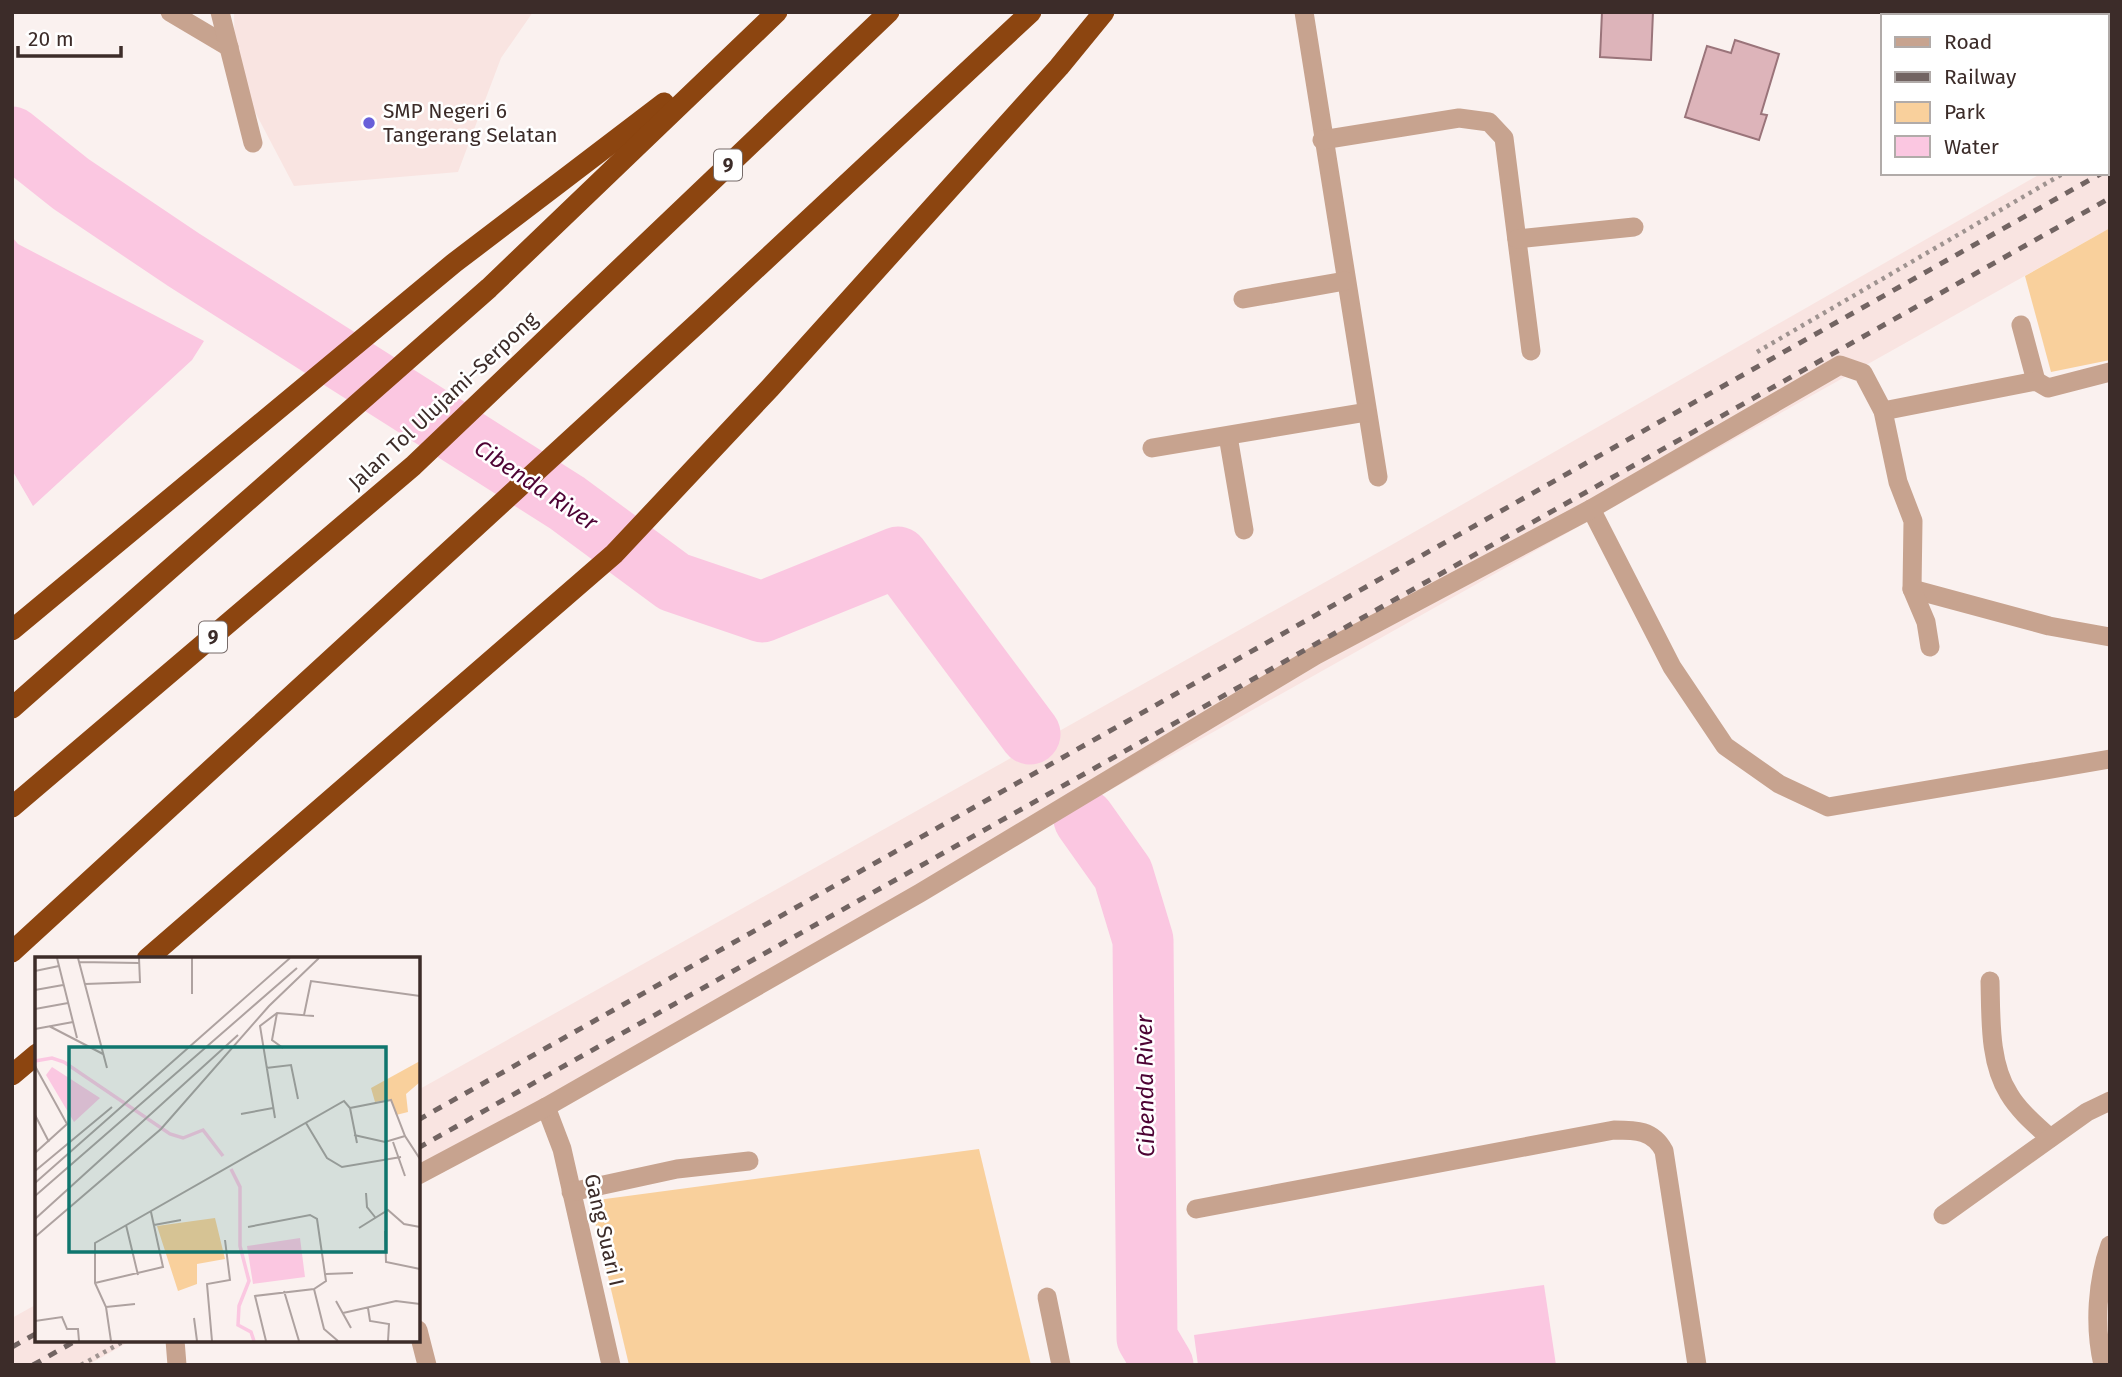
<svg xmlns="http://www.w3.org/2000/svg" width="2122" height="1377" font-family="'Fira Sans',sans-serif">
	<style>
		.built { fill: #f9e4e1 }
		.green { fill: #f9d09c }
		.water { fill: #fbc7e1 }
		.lines { fill: none; stroke-linecap: round; stroke-linejoin: round }
		.river { stroke: #fbc7e1; stroke-width: 61 }
		.building { fill: #ddb4ba; stroke: #9a747a; stroke-width: 2 }
		.path { stroke: #9f9390; stroke-width: 4.5; stroke-dasharray: 3.5 5; stroke-linecap: butt }
		.minor { stroke: #c7a38f; stroke-width: 19 }
		.motorway { stroke: #8c4510; stroke-width: 21 }
		.rail { stroke: #726462; stroke-width: 5; stroke-dasharray: 9 9; stroke-linecap: butt }
		.poi-dot { fill: #685fd9; stroke: #fff; stroke-width: 2.5 }
		.labels { text-anchor: middle; stroke-width: 5; stroke-linejoin: round; paint-order: stroke }
		.shield { fill: #fff; stroke: #766b69; stroke-width: 2 }
		.shield-label { font-size: 19px; font-weight: bold; fill: #3c2c29 }
		.poi-label { font-size: 21px; fill: #3c2c29; stroke: #fff; text-anchor: start }
		.street-label { font-size: 21px; fill: #3c2c29; stroke: #fff }
		.water-label { font-size: 23px; font-style: italic; fill: #4d0334; stroke: #fff }
		.inset-river { fill: none; stroke: #fbc7e1; stroke-width: 3.5 }
		.inset-road { fill: none; stroke: #aea2a0; stroke-width: 2 }
		.view { fill: #0f766e; fill-opacity: 0.15; stroke: #0f766e; stroke-width: 3.5 }
		.inset-edge { fill: none; stroke: #3c2c29; stroke-width: 3.5 }
	</style>
	<rect width="100%" height="100%" fill="#faf1ef"/>
	<!-- built -->
	<g class="built">
		<path d="M 234,12 L 533,12 L 501,58 L 458,172 L 294,186 L 235,74 Z"/>
		<path d="M 2110,134 L 2110,228 L 418,1179 L 418,1090 L 1395,543 L 2042,173 L 2106,173 L 2106,136 Z"/>
		<path d="M 37,1304 L 37,1340 L 132,1340 L 88,1365 L 12,1365 L 12,1318 Z"/>
	</g>
	<!-- green -->
	<g class="green">
		<path d="M 2110,228 L 2110,360 L 2051,372 L 2025,276 Z"/>
		<path d="M 979,1149 L 1031,1365 L 629,1365 L 590,1201 Z"/>
	</g>
	<!-- water -->
	<g class="water">
		<path d="M 12,237 L 18,244 L 204,341 L 192,360 L 33,506 L 12,470 Z"/>
		<path d="M 1544,1285 L 1556,1365 L 1198,1365 L 1194,1335 Z"/>
	</g>
	<g class="lines">
		<!-- river -->
		<g class="river">
			<path d="M 12,137 L 71,184 L 184,260 L 567,503 L 674,582 L 762,612 L 898,557 L 1030,734"/>
			<path d="M 1084,819 L 1123,874 L 1143,940 L 1147,1338 L 1163,1365"/>
		</g>
	</g>
	<!-- building -->
	<g class="building">
		<path d="M 1602,12 L 1653,12 L 1651,60 L 1600,57 Z"/>
		<path d="M 1735,40 L 1779,54 L 1761,114 L 1767,115 L 1759,140 L 1685,117 L 1707,46 L 1731,53 Z"/>
	</g>
	<g class="lines">
		<!-- path -->
		<g class="path">
			<path d="M 2106,147 L 2110,145"/>
			<path d="M 1757,352 L 2064,173"/>
			<path d="M 81,1365 L 126,1340"/>
		</g>
		<!-- minor -->
		<g class="minor">
			<path d="M 170,12 L 229,47"/>
			<path d="M 220,12 L 253,143"/>
			<path d="M 1304,12 L 1378,477"/>
			<path d="M 1322,140 L 1459,118 L 1489,122 L 1504,138 L 1531,351"/>
			<path d="M 1517,239 L 1634,227"/>
			<path d="M 1243,299 L 1345,281"/>
			<path d="M 2021,325 L 2036,381"/>
			<path d="M 1883,411 L 2036,381 L 2048,388 L 2110,372"/>
			<path d="M 1228,436 L 1244,530"/>
			<path d="M 1152,448 L 1367,412"/>
			<path d="M 1591,509 L 1672,667 L 1725,746 L 1779,784 L 1828,807 L 2110,759"/>
			<path d="M 1912,589 L 2049,626 L 2110,637"/>
			<path d="M 1990,981 C 1991,1018 1989,1063 2009,1094 C 2019,1111 2036,1125 2050,1138"/>
			<path d="M 546,1107 L 562,1149 L 611,1365"/>
			<path d="M 418,1175 L 546,1107 L 920,893 L 1316,655 L 1591,509 L 1840,365 L 1863,373 L 1883,411 L 1898,482 L 1913,521 L 1912,589 L 1926,622 L 1930,647"/>
			<path d="M 571,1192 L 677,1169 L 749,1161"/>
			<path d="M 1196,1209 L 1614,1130 C 1636,1130 1653,1130 1664,1151 L 1697,1365"/>
			<path d="M 1943,1215 L 2087,1112 L 2110,1101"/>
			<path d="M 1047,1297 L 1061,1365"/>
			<path d="M 418,1330 L 427,1365"/>
			<path d="M 175,1340 L 177,1365"/>
			<path d="M 2103,1365 C 2094,1326 2097,1281 2110,1245"/>
		</g>
		<!-- motorway -->
		<g class="motorway">
			<path d="M 12,630 L 454,263 L 664,103"/>
			<path d="M 12,708 L 489,288 L 777,12"/>
			<path d="M 12,807 L 413,466 L 889,12"/>
			<path d="M 12,952 L 700,321 L 1031,12"/>
			<path d="M 147,959 L 614,554 L 770,388 L 1059,67 L 1104,12"/>
			<path d="M 12,1075 L 37,1054"/>
		</g>
		<!-- rail -->
		<g class="rail">
			<path d="M 418,1120 L 2102,173"/>
			<path d="M 418,1148 L 2110,198"/>
			<path d="M 12,1347 L 37,1333"/>
			<path d="M 33,1365 L 77,1340"/>
		</g>
	</g>
	<!-- markers -->
	<circle class="poi-dot" cx="369" cy="123" r="7"/>
	<g class="labels">
		<!-- shield labels -->
		<g class="shield">
			<rect x="714" y="149.5" width="28" height="31" rx="5"/>
			<rect x="199" y="621.5" width="28" height="31" rx="5"/>
		</g>
		<g class="shield-label">
			<text x="728" y="172">9</text>
			<text x="213" y="644">9</text>
		</g>
		<!-- poi labels -->
		<g class="poi-label">
			<text x="383" y="118">SMP Negeri 6<tspan x="383" dy="24">Tangerang Selatan</tspan></text>
		</g>
		<!-- street labels -->
		<g class="street-label">
			<text transform="translate(443 401) rotate(-43)" y="7">Jalan Tol Ulujami–Serpong</text>
			<text transform="translate(604 1230) rotate(77)" y="7">Gang Suari I</text>
		</g>
		<!-- water labels -->
		<g class="water-label">
			<text transform="translate(536 485) rotate(34)" y="8">Cibenda River</text>
			<text transform="translate(1145 1086) rotate(-91)" y="8">Cibenda River</text>
		</g>
	</g>
	<!-- overview -->
	<g transform="translate(35 957)">
		<rect width="385" height="385" fill="#faf1ef"/>
		<path d="M 385,104 L 385,125 L 371,137 L 373,155 L 361,158 L 356,142 L 340,145 L 336,131 ZM 180,261 L 190,302 L 162,307 L 162,327 L 143,334 L 122,269 Z" fill="#f9d09c"/>
		<path d="M 17,110 L 65,141 L 39,165 L 11,118 ZM 265,281 L 270,320 L 218,327 L 212,289 Z" fill="#fbc7e1"/>
		<path class="inset-river" d="M 0,104 L 17,101 L 29,105 L 135,177 L 148,181 L 168,173 L 188,199M 196,212 L 205,230 L 205,289 L 214,324 L 204,349 L 203,368 L 216,375 L 219,384"/>
		<path class="inset-road" d="M 22,1 L 42,81M 43,1 L 72,111M 44,5 L 104,6M 0,14 L 24,9M 50,27 L 105,25 L 104,1M 0,33 L 28,28M 157,37 L 157,1M 0,52 L 33,46M 242,56 L 237,83 L 248,91M 269,58 L 276,24 L 385,39M 14,69 L 68,97M 0,72 L 38,65M 0,109 L 32,167 L 0,196M 231,111 L 256,108 L 263,142M 315,151 L 356,143 L 370,179 L 385,202M 206,157 L 238,151M 0,158 L 14,185M 240,161 L 225,69 L 242,56 L 279,59M 271,166 L 292,201 L 307,210 L 366,200M 319,178 L 350,185 L 370,179M 358,185 L 370,219M 0,214 L 77,150M 0,226 L 255,1M 331,236 L 332,250 L 340,260M 0,239 L 262,11M 0,262 L 203,78M 91,268 L 103,318M 119,268 L 146,263M 213,270 L 275,258 L 282,262 L 291,324 L 279,332 L 220,339 L 231,384M 324,271 L 353,253 L 369,267 L 385,270M 350,274 L 351,305 L 385,312M 0,280 L 126,172 L 234,49 L 284,1M 291,317 L 318,316M 60,326 L 128,310 L 116,255M 279,332 L 289,372 L 303,384M 249,334 L 264,384M 301,344 L 316,371M 71,350 L 100,347M 333,351 L 335,364 L 354,367 L 353,384M 308,356 L 361,344 L 385,347M 159,361 L 162,384M 0,364 L 27,360 L 32,372 L 43,372 L 44,384M 76,384 L 71,350 L 60,326 L 60,286 L 309,144 L 315,151 L 322,186M 177,384 L 172,327 L 195,323 L 190,283"/>
		<path class="view" d="M 34,90 L 351,90 L 351,295 L 34,295 Z"/>
		<rect width="385" height="385" class="inset-edge"/>
	</g>
	<!-- border -->
	<rect width="2122" height="1377" fill="none" stroke="#3c2c29" stroke-width="28"/>
	<!-- legend -->
	<rect x="1881" y="14" width="228" height="161" fill="#ffffff" stroke="#b1aba9" stroke-width="2"/>
	<rect x="1895" y="37" width="35" height="10" fill="#c7a38f" stroke="#b1aba9" stroke-width="2"/>
	<text x="1944" y="49" font-size="21" fill="#3c2c29">Road</text>
	<rect x="1895" y="72" width="35" height="10" fill="#726462" stroke="#b1aba9" stroke-width="2"/>
	<text x="1944" y="84" font-size="21" fill="#3c2c29">Railway</text>
	<rect x="1895" y="102" width="35" height="21" fill="#f9d09c" stroke="#b1aba9" stroke-width="2"/>
	<text x="1944" y="119" font-size="21" fill="#3c2c29">Park</text>
	<rect x="1895" y="136" width="35" height="21" fill="#fbc7e1" stroke="#b1aba9" stroke-width="2"/>
	<text x="1944" y="154" font-size="21" fill="#3c2c29">Water</text>
	<!-- scale -->
	<path d="M18 46v10h103v-10" fill="none" stroke="#3c2c29" stroke-width="3.5"/>
	<text x="28" y="46" font-size="21" fill="#3c2c29" stroke="#ffffff" stroke-width="5" paint-order="stroke">20 m</text>
</svg>
